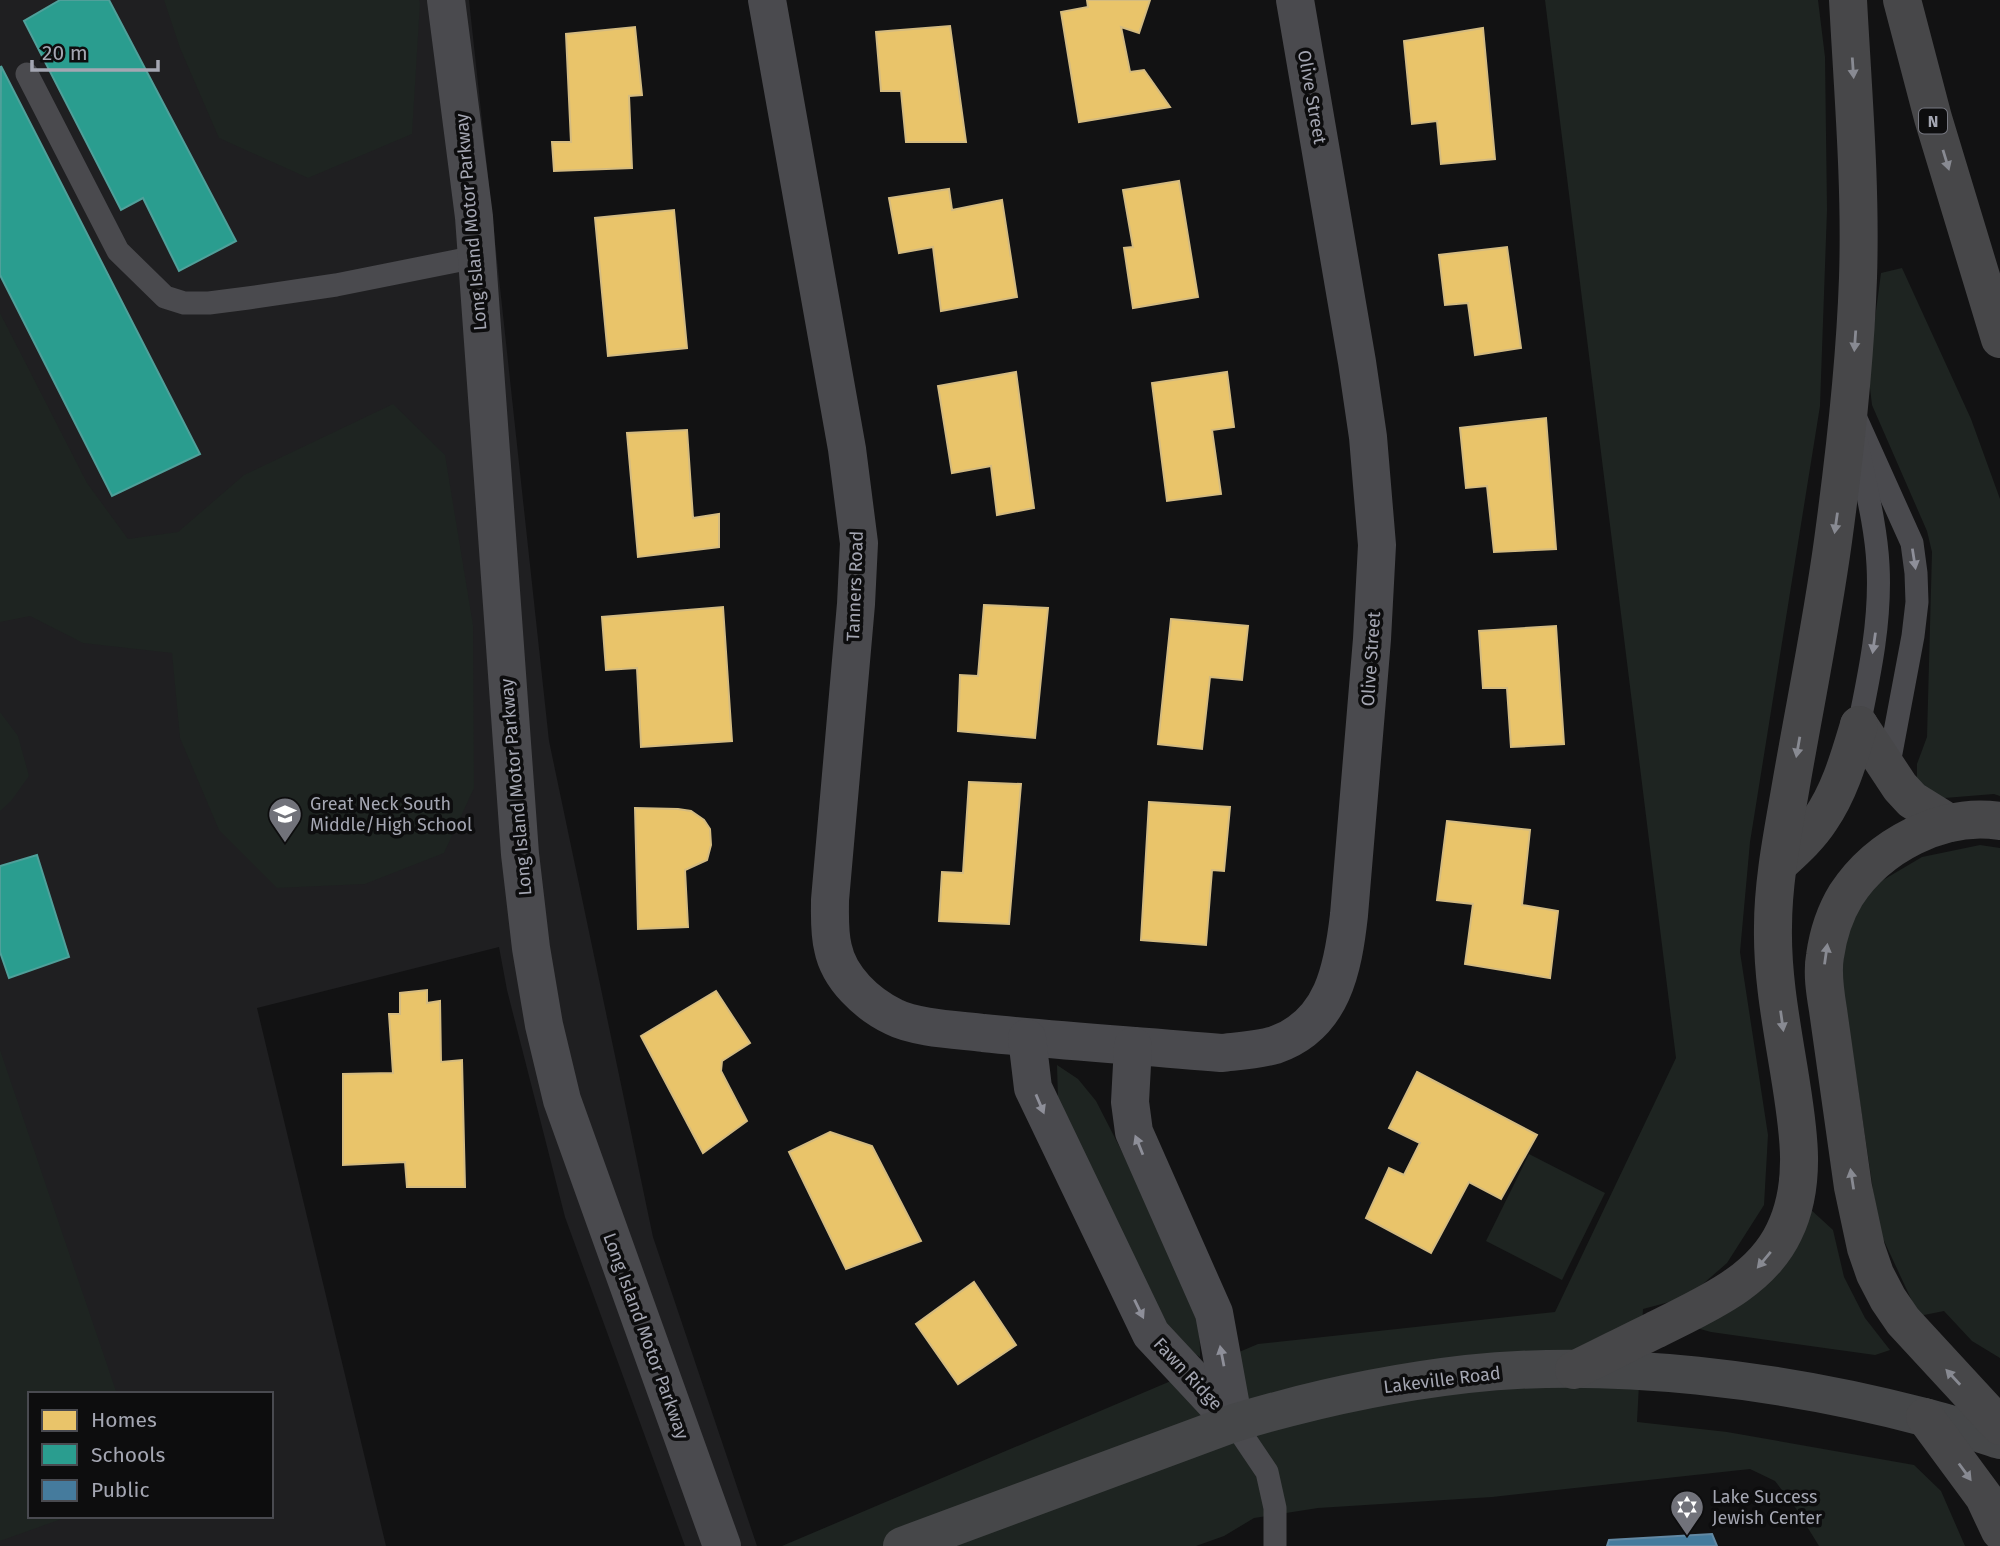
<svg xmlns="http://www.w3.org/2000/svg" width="2000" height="1546" font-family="'Fira Sans',sans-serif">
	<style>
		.built { fill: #1f1f21; fill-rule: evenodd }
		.green { fill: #1e2421 }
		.homes { fill: #e9c46a; stroke: #d4bb80; stroke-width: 2 }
		.schools { fill: #2a9d8f; stroke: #4fa09a; stroke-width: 2 }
		.public { fill: #457b9d; stroke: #6288a3; stroke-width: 2 }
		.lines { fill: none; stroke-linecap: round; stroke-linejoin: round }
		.service { stroke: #4a4a4e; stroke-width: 23 }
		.minor { stroke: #4a4a4e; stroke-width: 38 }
		.primary { stroke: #464749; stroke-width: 38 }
		.motorway { stroke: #474749; stroke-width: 38 }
		.oneway { fill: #888a92 }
		.oneway2 { fill: #8e8f99 }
		.labels { text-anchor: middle; stroke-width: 7; stroke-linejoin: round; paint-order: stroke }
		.shield { fill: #0d0d0e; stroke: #777881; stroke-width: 2 }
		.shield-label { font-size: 16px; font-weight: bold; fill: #a4a6b2 }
		.street-label { font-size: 18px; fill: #a4a6b2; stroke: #0d0d0e }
		.poi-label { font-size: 18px; fill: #a4a6b2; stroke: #0d0d0e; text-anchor: start }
	</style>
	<rect width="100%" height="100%" fill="#121213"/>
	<!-- built -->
	<path class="built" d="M 0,0 L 469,0 L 549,741 L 653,1237 L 757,1546 L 685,1546 L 565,1217 L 507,990 L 499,947 L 257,1008 L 386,1546 L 0,1546 ZM 30,1394 L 271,1394 L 271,1516 L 30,1516 Z"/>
	<!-- green -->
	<g class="green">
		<path d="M 164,0 L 419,0 L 420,3 L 412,134 L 308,178 L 219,138 L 180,48 Z"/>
		<path d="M 1545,0 L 1818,0 L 1825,57 L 1827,210 L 1820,406 L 1750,842 L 1740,952 L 1768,1135 L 1764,1205 L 1727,1263 L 1688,1297 L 1643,1309 L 1637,1422 L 1727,1432 L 1914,1465 L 1941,1491 L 1965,1546 L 1819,1546 L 1795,1507 L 1775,1481 L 1750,1469 L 1492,1497 L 1318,1508 L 1254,1518 L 1224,1536 L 1196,1546 L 782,1546 L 1258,1344 L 1555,1312 L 1676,1058 Z"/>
		<path d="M 1902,268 L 1971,419 L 2000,499 L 2000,796 L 1994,794 L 1932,799 L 1917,787 L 1917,764 L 1927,737 L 1932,552 L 1927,531 L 1872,405 L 1868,371 L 1881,273 Z"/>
		<path d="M 0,313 L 87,483 L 128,539 L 178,532 L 244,475 L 393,404 L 445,455 L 473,625 L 474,788 L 444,853 L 365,884 L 277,888 L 219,830 L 180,738 L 172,653 L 83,643 L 30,616 L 0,622 Z"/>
		<path d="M 0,712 L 18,736 L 29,776 L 11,801 L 0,811 Z"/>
		<path d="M 1980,845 L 2000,848 L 2000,1358 L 1972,1341 L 1944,1311 L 1919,1316 L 1879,1230 L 1841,975 L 1845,933 L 1873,886 L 1922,857 Z"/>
		<path d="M 0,1050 L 117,1394 L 30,1394 L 30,1516 L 70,1516 L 0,1541 Z"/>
		<path d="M 1057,1065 L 1078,1079 L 1096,1101 C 1114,1136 1132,1171 1149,1206 C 1172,1254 1202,1302 1200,1357 L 1179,1344 L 1156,1315 L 1058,1099 Z"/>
		<path d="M 1529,1154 L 1605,1193 L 1562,1280 L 1486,1241 Z"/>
		<path d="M 1809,1208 L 1833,1230 L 1844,1277 L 1865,1318 L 1890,1350 L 1875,1355 L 1711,1332 L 1693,1327 Z"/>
	</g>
	<!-- homes -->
	<g class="homes">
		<path d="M 1087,0 L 1150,0 L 1139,33 L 1121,27 L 1130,72 L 1144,70 L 1170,107 L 1079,122 L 1061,12 L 1088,7 Z"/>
		<path d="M 950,26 L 966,142 L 906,142 L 901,91 L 881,91 L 876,32 Z"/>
		<path d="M 635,27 L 642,95 L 629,96 L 632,168 L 554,171 L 552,142 L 571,142 L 566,34 Z"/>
		<path d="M 1483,28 L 1495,159 L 1441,164 L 1437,121 L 1412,124 L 1404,41 Z"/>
		<path d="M 1179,181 L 1198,297 L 1133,308 L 1124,248 L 1133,247 L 1123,190 Z"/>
		<path d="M 949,189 L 952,210 L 1002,200 L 1017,297 L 941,311 L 933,247 L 899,253 L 889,198 Z"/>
		<path d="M 674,210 L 687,348 L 608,356 L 595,218 Z"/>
		<path d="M 1507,247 L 1521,348 L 1475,355 L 1468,303 L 1445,305 L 1439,255 Z"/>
		<path d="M 1016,372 L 1034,508 L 997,515 L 991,466 L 952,473 L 938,386 Z"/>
		<path d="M 1227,372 L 1234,427 L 1212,430 L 1221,494 L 1167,501 L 1152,383 Z"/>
		<path d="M 1546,418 L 1556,549 L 1494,552 L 1487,486 L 1466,488 L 1460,428 Z"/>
		<path d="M 687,430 L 693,518 L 719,514 L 719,547 L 638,557 L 627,433 Z"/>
		<path d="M 984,605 L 1048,608 L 1035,738 L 958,731 L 960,675 L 978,676 Z"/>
		<path d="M 723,607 L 732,741 L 641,747 L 637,668 L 606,670 L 602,617 Z"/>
		<path d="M 1171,619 L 1248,626 L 1242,680 L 1210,677 L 1202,749 L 1158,744 Z"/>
		<path d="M 1556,626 L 1564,744 L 1511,747 L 1507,688 L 1483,688 L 1479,631 Z"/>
		<path d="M 969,782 L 1021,784 L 1009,924 L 939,921 L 942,872 L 963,873 Z"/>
		<path d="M 1149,802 L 1230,807 L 1224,871 L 1212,870 L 1206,945 L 1141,940 Z"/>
		<path d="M 635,808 L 678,809 L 691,811 L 704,820 L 710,829 L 711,845 L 707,860 L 685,870 L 688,927 L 638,929 Z"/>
		<path d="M 1447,821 L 1530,830 L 1522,905 L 1558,911 L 1550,978 L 1465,964 L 1473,904 L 1437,900 Z"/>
		<path d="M 427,990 L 427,1003 L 440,1001 L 441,1062 L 462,1060 L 465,1187 L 407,1187 L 405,1162 L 343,1165 L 343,1074 L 393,1073 L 389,1014 L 400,1014 L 400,993 Z"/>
		<path d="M 716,991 L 750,1043 L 722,1061 L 721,1071 L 747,1121 L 703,1153 L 641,1036 Z"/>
		<path d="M 1417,1072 L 1537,1135 L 1501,1199 L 1469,1182 L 1431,1253 L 1366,1218 L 1389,1168 L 1404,1175 L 1420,1143 L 1389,1128 Z"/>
		<path d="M 830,1132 L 872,1146 L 921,1241 L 846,1269 L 789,1152 Z"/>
		<path d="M 974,1282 L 1016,1345 L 958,1384 L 916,1324 Z"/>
	</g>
	<!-- schools -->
	<g class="schools">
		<path d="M 60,0 L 109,0 L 236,241 L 179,271 L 143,198 L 121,210 L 24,21 Z"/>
		<path d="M 1,66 L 200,454 L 112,496 L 0,275 Z"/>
		<path d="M 37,855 L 69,957 L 9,978 L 0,952 L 0,866 Z"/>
	</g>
	<!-- public -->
	<path class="public" d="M 1712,1534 L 1717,1546 L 1607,1546 L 1609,1540 Z"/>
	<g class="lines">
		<!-- service -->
		<g class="service">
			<path d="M 27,74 L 118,251 L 165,297 L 184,303 L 209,303 L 248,298 L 336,285 L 476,257"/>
			<path d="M 1853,412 L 1912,543 L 1916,573 L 1917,602 L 1913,636 L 1888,769"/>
			<path d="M 1857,444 C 1865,484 1876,525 1878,565 C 1881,619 1870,672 1859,725"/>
			<path d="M 1234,1423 L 1267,1472 L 1275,1508 L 1275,1546"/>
		</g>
		<!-- minor -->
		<g class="minor">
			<path d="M 446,0 L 474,217 L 520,854 L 531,948 L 544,1025 L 562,1100 L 722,1546"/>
			<path d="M 767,0 L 847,449 L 859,543 L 856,604 L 830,900 C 830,916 829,932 833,948 C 839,978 867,1004 894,1017 C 915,1028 959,1030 983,1033 C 1062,1041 1142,1046 1221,1053 C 1239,1051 1258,1050 1275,1045 C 1333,1025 1343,968 1349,915 L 1372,639 L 1377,545 L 1368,437 L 1357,362 L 1295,0"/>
			<path d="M 1027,1038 L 1033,1088 L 1151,1334 L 1234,1423"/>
			<path d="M 1133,1046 L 1130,1102 L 1134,1132 L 1214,1313 L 1234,1423"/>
		</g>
		<!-- primary -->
		<path class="primary" d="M 902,1546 L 1234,1423 C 1310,1400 1388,1383 1467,1374 C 1613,1358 1783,1380 1924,1417 C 1950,1423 1975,1432 2000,1440"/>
		<!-- motorway -->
		<g class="motorway">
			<path d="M 1902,0 L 1933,118 L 2000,339"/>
			<path d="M 1859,725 L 1900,787 L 1912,800 L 1949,823"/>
			<path d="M 2000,821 C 1942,812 1878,846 1846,895 C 1835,913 1828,935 1825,956 C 1822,973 1825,992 1828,1010 L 1853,1187 L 1866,1248 L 1875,1274 L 1888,1299 L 1903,1321 L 2000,1426"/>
			<path d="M 1779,864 C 1793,851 1809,837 1820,820 C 1840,791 1849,758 1859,725"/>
			<path d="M 1574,1370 C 1601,1357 1628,1343 1655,1330 C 1702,1306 1760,1283 1784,1232 C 1808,1183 1798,1128 1790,1077 C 1782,1027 1772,977 1773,927 C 1773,880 1783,832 1791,785 C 1805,704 1822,622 1833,541 C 1845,453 1855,366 1858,278 C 1861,186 1853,93 1848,0"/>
			<path d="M 1925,1417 L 1984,1497 L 2000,1531"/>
		</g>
	</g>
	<!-- one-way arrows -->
	<defs><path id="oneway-solid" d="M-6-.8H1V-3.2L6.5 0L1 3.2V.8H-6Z" transform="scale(1.75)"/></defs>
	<g class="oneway">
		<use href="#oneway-solid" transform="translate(1853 68) rotate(86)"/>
		<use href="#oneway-solid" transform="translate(1946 160) rotate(73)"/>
		<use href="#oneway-solid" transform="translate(1855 341) rotate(94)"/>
		<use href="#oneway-solid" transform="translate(1836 523) rotate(98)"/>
		<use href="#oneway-solid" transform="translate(1798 747) rotate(100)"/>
		<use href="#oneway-solid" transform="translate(1826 954) rotate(-82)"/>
		<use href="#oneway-solid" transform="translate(1782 1021) rotate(82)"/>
		<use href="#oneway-solid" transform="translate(1852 1179) rotate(-99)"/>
		<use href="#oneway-solid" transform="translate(1764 1260) rotate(130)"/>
		<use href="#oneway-solid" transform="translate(1953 1377) rotate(-133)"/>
		<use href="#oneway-solid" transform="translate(1965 1472) rotate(54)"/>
	</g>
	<g class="oneway2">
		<use href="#oneway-solid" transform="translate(1914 559) rotate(81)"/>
		<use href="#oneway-solid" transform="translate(1874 643) rotate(98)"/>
		<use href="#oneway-solid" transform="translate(1040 1104) rotate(67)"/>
		<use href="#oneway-solid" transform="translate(1139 1145) rotate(-112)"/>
		<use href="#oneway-solid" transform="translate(1139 1309) rotate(64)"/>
		<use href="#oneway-solid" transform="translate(1222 1356) rotate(-101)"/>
	</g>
	<!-- icons -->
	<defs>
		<g id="school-pin" transform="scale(1.75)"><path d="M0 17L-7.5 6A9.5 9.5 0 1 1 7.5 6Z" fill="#71727a" stroke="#0d0d0e"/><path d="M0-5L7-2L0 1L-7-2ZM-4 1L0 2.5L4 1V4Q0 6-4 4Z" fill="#fff"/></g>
		<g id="synagogue-pin" transform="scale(1.75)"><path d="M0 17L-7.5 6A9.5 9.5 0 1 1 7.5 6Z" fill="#71727a" stroke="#0d0d0e"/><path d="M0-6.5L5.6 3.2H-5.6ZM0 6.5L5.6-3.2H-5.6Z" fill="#fff"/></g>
	</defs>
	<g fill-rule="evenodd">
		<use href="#school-pin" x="285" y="814"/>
		<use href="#synagogue-pin" x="1687" y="1507"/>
	</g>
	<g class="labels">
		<!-- shield labels -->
		<rect class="shield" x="1919" y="108.5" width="28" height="25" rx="5"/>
		<g class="shield-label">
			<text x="1933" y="127">N</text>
		</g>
		<!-- street labels -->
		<g class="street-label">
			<text transform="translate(1312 97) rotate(80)" y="6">Olive Street</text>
			<text transform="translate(471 222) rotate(-95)" y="6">Long Island Motor Parkway</text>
			<text transform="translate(855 586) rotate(-88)" y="6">Tanners Road</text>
			<text transform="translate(1371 659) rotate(-86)" y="6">Olive Street</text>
			<text transform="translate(516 787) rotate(-95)" y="6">Long Island Motor Parkway</text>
			<text transform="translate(646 1336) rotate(70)" y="6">Long Island Motor Parkway</text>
			<text transform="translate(1188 1374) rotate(47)" y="6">Fawn Ridge</text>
			<text transform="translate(1442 1380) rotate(-7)" y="6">Lakeville Road</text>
		</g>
		<!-- poi labels -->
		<g class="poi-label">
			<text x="310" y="810">Great Neck South<tspan x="310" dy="21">Middle/High School</tspan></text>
			<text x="1712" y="1503">Lake Success<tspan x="1712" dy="21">Jewish Center</tspan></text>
		</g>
	</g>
	<!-- legend -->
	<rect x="28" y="1392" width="245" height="126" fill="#0d0d0e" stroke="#494a50" stroke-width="2"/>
	<rect x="42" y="1410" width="35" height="21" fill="#e9c46a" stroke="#494a50" stroke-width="2"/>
	<text x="91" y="1427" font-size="21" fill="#a4a6b2">Homes</text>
	<rect x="42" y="1444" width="35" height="21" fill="#2a9d8f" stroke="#494a50" stroke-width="2"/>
	<text x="91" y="1462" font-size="21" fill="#a4a6b2">Schools</text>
	<rect x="42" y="1480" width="35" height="21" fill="#457b9d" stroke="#494a50" stroke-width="2"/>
	<text x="91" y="1497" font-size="21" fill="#a4a6b2">Public</text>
	<!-- scale -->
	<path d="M32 60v10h126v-10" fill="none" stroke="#a4a6b2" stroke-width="3.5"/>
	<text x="42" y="60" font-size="21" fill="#a4a6b2" stroke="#0d0d0e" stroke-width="5" paint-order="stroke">20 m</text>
</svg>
